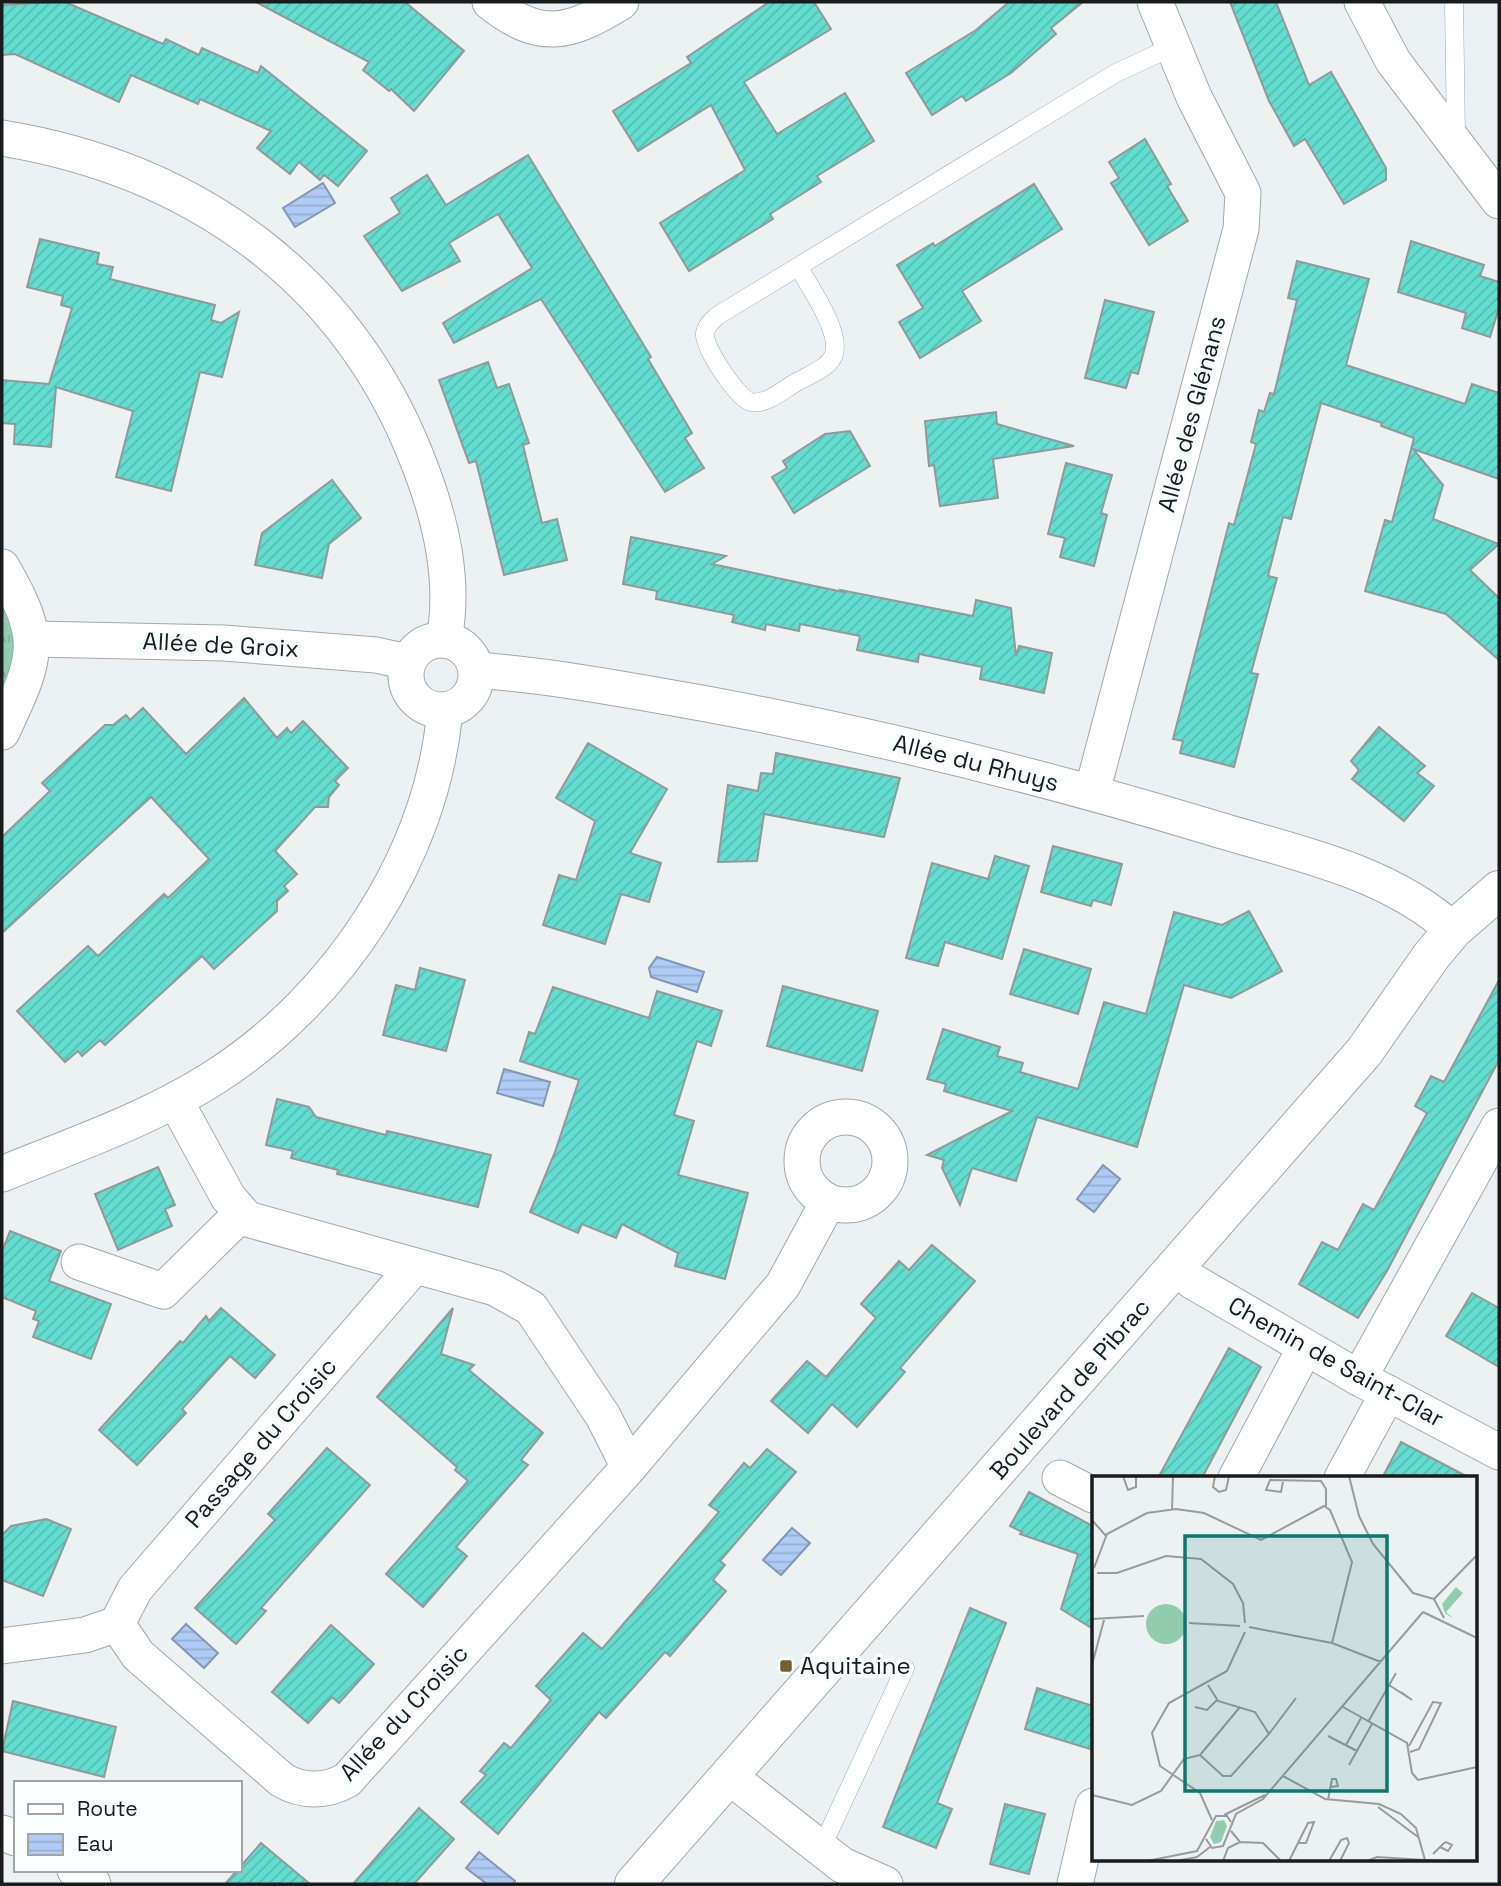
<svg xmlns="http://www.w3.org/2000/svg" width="1501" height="1886" font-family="'Space Grotesk',sans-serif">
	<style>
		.grass { fill: url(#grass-tufts) }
		.water { fill: url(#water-rules); stroke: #8297b4; stroke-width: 2 }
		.building { fill: url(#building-hatch); stroke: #949998; stroke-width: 2 }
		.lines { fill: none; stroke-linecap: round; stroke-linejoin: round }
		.service-casing { stroke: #a3a8a9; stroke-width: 19 }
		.minor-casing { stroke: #a3a8a9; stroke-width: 37 }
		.tertiary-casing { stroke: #a3a8a9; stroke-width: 40 }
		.service { stroke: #fff; stroke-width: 18 }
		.minor { stroke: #fff; stroke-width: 35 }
		.tertiary { stroke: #fff; stroke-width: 38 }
		.poi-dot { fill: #72602e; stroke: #fafeff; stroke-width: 2.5 }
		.labels { text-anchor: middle; stroke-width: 7; stroke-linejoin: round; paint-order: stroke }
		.street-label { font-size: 24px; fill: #1a1c1c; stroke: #fafeff }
		.poi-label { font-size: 24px; fill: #1a1c1c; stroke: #fafeff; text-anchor: start }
		.inset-road { fill: none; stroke: #989c9c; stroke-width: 2 }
		.view { fill: #0f766e; fill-opacity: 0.15; stroke: #0f766e; stroke-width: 3.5 }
		.inset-edge { fill: none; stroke: #1a1c1c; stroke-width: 3.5 }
	</style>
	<defs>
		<pattern id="grass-tufts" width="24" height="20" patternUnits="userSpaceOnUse" patternTransform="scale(1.75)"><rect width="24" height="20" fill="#91ccae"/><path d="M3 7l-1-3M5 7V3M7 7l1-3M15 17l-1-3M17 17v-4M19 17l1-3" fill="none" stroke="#7caf95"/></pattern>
		<pattern id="water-rules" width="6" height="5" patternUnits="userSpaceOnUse" patternTransform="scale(1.75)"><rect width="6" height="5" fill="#aeccf5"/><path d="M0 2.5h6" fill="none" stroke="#95afd1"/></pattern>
		<pattern id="building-hatch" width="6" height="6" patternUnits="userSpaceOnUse" patternTransform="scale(1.75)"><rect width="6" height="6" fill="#63ddd0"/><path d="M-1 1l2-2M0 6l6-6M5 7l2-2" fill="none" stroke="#55bdb2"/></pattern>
	</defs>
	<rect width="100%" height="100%" fill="#ecf1f2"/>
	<!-- grass -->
	<path class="grass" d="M 2,597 L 21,637 L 2,702 Z"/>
	<!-- water -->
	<g class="water">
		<path d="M 323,183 L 335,203 L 295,227 L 283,208 Z"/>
		<path d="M 657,957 L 704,972 L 697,992 L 651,977 L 649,968 Z"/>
		<path d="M 504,1069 L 550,1082 L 543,1106 L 497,1093 Z"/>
		<path d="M 1103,1165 L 1120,1179 L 1094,1212 L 1077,1199 Z"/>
		<path d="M 792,1528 L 810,1543 L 781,1575 L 763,1560 Z"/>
		<path d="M 186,1624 L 218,1653 L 204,1668 L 172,1639 Z"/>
		<path d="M 479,1852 L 515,1881 L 513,1884 L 487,1884 L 466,1868 Z"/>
	</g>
	<!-- building -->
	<g class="building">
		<path d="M 52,2 L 65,2 L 163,44 L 166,39 L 199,55 L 202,48 L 258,73 L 261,66 L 367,151 L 338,186 L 324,175 L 320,180 L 299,162 L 290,174 L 257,148 L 271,131 L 200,99 L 198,104 L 131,75 L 119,102 L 15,54 L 2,55 L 2,5 Z"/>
		<path d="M 256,2 L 405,2 L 464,51 L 414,111 L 391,89 L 389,91 L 363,70 L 369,62 Z"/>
		<path d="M 769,2 L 814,2 L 831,29 L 744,82 L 777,134 L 845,93 L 874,141 L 817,176 L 821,182 L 770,214 L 773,219 L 689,271 L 660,223 L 745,170 L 711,105 L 638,151 L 613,111 L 691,63 L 687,57 Z"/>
		<path d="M 1009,2 L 1083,2 L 1051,28 L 1056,34 L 1011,73 L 966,101 L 962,96 L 932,115 L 906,73 L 976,30 Z"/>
		<path d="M 1230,2 L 1276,2 L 1309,85 L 1331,72 L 1386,168 L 1386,180 L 1344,204 L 1305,139 L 1294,146 L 1269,101 Z"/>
		<path d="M 1145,139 L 1171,184 L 1167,186 L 1188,221 L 1149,245 L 1111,183 L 1119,178 L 1109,162 Z"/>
		<path d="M 528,155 L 651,357 L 648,359 L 692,433 L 685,438 L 704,468 L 665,492 L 541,299 L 454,343 L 443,323 L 532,268 L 498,214 L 449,243 L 460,261 L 402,291 L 364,236 L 400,213 L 391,198 L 427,175 L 446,205 Z"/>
		<path d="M 1034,184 L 1062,229 L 962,291 L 981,321 L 920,358 L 899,322 L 923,308 L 897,265 L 933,243 L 935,246 Z"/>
		<path d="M 40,239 L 99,253 L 97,264 L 113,267 L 110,279 L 215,305 L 211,320 L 221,323 L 239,312 L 222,377 L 200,372 L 171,491 L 116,477 L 133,411 L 56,387 L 51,447 L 14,444 L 15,424 L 2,423 L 2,380 L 49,384 L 72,308 L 61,305 L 63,296 L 27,287 Z"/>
		<path d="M 1411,241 L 1484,265 L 1480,276 L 1499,282 L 1499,308 L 1490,337 L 1462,328 L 1466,313 L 1398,292 Z"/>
		<path d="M 1297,261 L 1369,279 L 1346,365 L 1465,404 L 1472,384 L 1499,393 L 1499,479 L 1413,449 L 1443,485 L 1433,519 L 1499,544 L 1470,570 L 1499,598 L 1499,660 L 1446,614 L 1365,591 L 1385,520 L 1392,522 L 1414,438 L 1381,426 L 1382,423 L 1321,403 L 1291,519 L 1283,517 L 1268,576 L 1277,578 L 1251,673 L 1258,674 L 1234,767 L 1180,753 L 1183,741 L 1173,739 L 1229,523 L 1234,525 L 1256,444 L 1251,442 L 1259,410 L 1264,412 L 1270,393 L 1274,394 L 1297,300 L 1288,298 Z"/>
		<path d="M 1105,300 L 1154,312 L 1138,374 L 1131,372 L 1126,388 L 1085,378 Z"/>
		<path d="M 488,362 L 497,388 L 509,384 L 529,443 L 523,445 L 542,523 L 557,519 L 567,560 L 504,575 L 476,461 L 469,463 L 439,380 Z"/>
		<path d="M 996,412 L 997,424 L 1074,446 L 993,459 L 998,498 L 940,506 L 934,465 L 929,466 L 925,421 Z"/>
		<path d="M 850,431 L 870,466 L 794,513 L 772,477 L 787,468 L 783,461 L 825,434 Z"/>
		<path d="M 1066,463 L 1112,475 L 1101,513 L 1107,515 L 1094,566 L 1060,557 L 1065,538 L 1048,534 Z"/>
		<path d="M 332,480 L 361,518 L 329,544 L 322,578 L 255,565 L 262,533 Z"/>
		<path d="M 631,537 L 726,556 L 712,564 L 843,592 L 841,590 L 973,616 L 976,600 L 1011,608 L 1016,656 L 1019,646 L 1052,653 L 1044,693 L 980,679 L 982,667 L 919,654 L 918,662 L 857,650 L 860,636 L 800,624 L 799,631 L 766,624 L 765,630 L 732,622 L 734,615 L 656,599 L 657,591 L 623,584 Z"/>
		<path d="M 244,698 L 277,738 L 287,728 L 291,733 L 303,721 L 348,768 L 335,781 L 339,785 L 329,797 L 328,807 L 315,807 L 275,851 L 297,874 L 284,886 L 288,891 L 277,901 L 277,911 L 214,969 L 202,956 L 105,1045 L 100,1040 L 82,1056 L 78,1051 L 65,1062 L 17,1011 L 88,946 L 98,956 L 164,894 L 168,898 L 209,859 L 151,797 L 2,933 L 2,837 L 50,791 L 42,783 L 105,725 L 113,725 L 126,715 L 130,720 L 143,708 L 186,754 Z"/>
		<path d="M 1379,727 L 1425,766 L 1417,773 L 1434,786 L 1404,821 L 1352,779 L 1359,770 L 1351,761 Z"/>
		<path d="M 588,743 L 667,789 L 630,853 L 661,863 L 649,902 L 621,894 L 605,944 L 543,925 L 559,875 L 576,880 L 595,821 L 556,798 Z"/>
		<path d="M 776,753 L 900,778 L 884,837 L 764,814 L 757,861 L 718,862 L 728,785 L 758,791 L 761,773 L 773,774 Z"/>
		<path d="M 1053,846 L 1122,864 L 1111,905 L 1093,900 L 1091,906 L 1041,892 Z"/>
		<path d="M 995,856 L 1029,866 L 1002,959 L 945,942 L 938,966 L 906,958 L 932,863 L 988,879 Z"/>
		<path d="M 1249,911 L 1282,971 L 1231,998 L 1184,985 L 1137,1147 L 1037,1117 L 1016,1181 L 972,1168 L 960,1205 L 942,1168 L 944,1160 L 927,1155 L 1012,1111 L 944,1091 L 946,1084 L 927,1079 L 943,1029 L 1000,1047 L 997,1056 L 1023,1063 L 1020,1072 L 1078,1089 L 1104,1002 L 1146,1014 L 1174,912 L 1222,925 Z"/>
		<path d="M 1024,949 L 1091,969 L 1078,1014 L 1010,994 Z"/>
		<path d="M 420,968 L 465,980 L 446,1051 L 383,1035 L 396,985 L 415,990 Z"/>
		<path d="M 1499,980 L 1499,1060 L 1387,1271 L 1358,1318 L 1299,1284 L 1322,1242 L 1338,1250 L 1363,1204 L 1374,1210 L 1427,1113 L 1415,1106 L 1431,1076 L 1444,1082 Z"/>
		<path d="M 783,986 L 878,1011 L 862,1071 L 767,1046 Z"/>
		<path d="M 553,987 L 649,1018 L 657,991 L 722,1011 L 711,1046 L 697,1041 L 674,1115 L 694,1121 L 678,1175 L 748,1193 L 725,1279 L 675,1266 L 678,1253 L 622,1224 L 616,1238 L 582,1224 L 578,1233 L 530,1212 L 555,1152 L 579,1080 L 520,1061 L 529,1032 L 535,1034 Z"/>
		<path d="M 277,1099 L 309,1107 L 316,1117 L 386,1135 L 387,1131 L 491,1155 L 478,1207 L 337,1174 L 338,1170 L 291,1158 L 293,1151 L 266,1145 Z"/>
		<path d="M 158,1167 L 175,1205 L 165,1209 L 172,1226 L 118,1250 L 95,1194 Z"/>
		<path d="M 10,1231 L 61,1251 L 49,1281 L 111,1304 L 91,1359 L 33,1337 L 39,1321 L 33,1319 L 36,1311 L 2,1297 L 2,1252 Z"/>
		<path d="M 932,1245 L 975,1281 L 900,1368 L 905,1372 L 857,1427 L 832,1404 L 808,1433 L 771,1401 L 807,1361 L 826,1377 L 876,1318 L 861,1304 L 899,1261 L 909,1270 Z"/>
		<path d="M 1472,1293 L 1499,1308 L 1499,1367 L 1446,1336 Z"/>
		<path d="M 221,1308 L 275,1355 L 255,1378 L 230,1356 L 182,1409 L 186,1413 L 137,1465 L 99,1430 L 180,1341 L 183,1343 L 206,1316 L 209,1321 Z"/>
		<path d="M 453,1308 L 441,1354 L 474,1365 L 469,1370 L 543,1433 L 521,1460 L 528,1465 L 456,1547 L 467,1556 L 423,1607 L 386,1574 L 468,1481 L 455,1470 L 457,1467 L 377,1397 Z"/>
		<path d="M 1229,1348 L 1261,1367 L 1202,1478 L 1158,1478 Z"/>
		<path d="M 1401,1442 L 1470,1478 L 1382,1478 Z"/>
		<path d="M 327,1448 L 370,1485 L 261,1608 L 266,1611 L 236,1644 L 195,1608 L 275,1520 L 268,1514 Z"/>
		<path d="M 767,1449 L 796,1472 L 720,1561 L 725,1565 L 713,1580 L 726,1591 L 670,1656 L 665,1652 L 606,1718 L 599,1712 L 498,1834 L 461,1802 L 486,1775 L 480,1771 L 504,1743 L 511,1748 L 551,1700 L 536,1686 L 583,1633 L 602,1649 L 719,1512 L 709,1505 L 744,1463 L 750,1468 Z"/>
		<path d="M 1029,1492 L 1093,1526 L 1093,1629 L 1061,1609 L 1078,1554 L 1020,1534 L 1022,1532 L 1010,1526 Z"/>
		<path d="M 46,1519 L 71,1529 L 43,1596 L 2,1580 L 2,1535 L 11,1526 Z"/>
		<path d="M 970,1608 L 1006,1623 L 937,1803 L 952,1809 L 936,1848 L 883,1827 Z"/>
		<path d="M 331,1625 L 374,1664 L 339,1703 L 332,1697 L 308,1723 L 272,1692 Z"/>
		<path d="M 1037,1688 L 1093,1706 L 1093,1750 L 1025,1729 Z"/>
		<path d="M 13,1701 L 116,1727 L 104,1777 L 2,1751 Z"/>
		<path d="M 1005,1804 L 1045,1814 L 1029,1874 L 990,1864 Z"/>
		<path d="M 419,1808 L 454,1839 L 414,1884 L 353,1884 Z"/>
		<path d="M 261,1843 L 310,1884 L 225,1884 Z"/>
	</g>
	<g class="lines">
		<!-- service casing -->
		<g class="service-casing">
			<g id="service">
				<path d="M 1454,2 L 1456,136"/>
				<path d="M 799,268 C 810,288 847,339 831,360 C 824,370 805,377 795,383 C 783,390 766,405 751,402 C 738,399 703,347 705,333 C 706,326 712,321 717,316 L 1116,73 L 1172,47"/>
				<path d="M 821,1849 L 905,1668"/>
			</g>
		</g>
		<!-- minor casing -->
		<g class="minor-casing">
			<g id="minor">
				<path d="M 490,2 C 540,42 569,34 621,2"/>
				<path d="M 1362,2 L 1393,61 L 1499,201"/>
				<path d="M 2,138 C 197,170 351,281 421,469 C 442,524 455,582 444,640"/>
				<path d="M 2,567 C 45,641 37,657 2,732"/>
				<path d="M 34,639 L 224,643 L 376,655 L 408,662"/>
				<circle cx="441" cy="675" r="35"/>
				<path d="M 476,670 C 555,676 634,691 712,705 C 879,736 1043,777 1206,826 C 1290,852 1386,869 1453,930"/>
				<path d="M 1092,792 L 1241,229 L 1243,193 L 1194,97 L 1155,2"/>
				<circle cx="846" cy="1161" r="44"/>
				<path d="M 2,1174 C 73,1145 150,1119 215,1077 C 338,998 432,857 445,710"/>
				<path d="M 79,1262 L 163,1291 L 241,1214"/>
				<path d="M 1176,1268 L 1192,1281 L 1359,1378 L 1499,1452"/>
				<path d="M 1359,1378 L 1499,1126"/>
				<path d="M 629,1467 L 783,1285 L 828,1202"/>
				<path d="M 1060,1478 L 1093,1495"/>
				<path d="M 1236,1478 L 1305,1348"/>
				<path d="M 1342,1478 L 1388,1393"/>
				<path d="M 117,1624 L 135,1589 L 413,1268"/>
				<path d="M 2,1646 L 85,1635 L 117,1624 L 138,1655 L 282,1780 C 302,1792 326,1792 347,1780 L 629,1467 L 603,1416 L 531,1308 L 495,1288 L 247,1219 L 228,1197 L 175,1100"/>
				<path d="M 730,1777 L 842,1865 L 885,1884"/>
				<path d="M 2,1833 L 16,1838"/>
				<path d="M 75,1870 L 93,1884"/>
				<path d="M 1075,1884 L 1093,1806"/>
			</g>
		</g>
		<!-- tertiary casing -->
		<g class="tertiary-casing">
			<path id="tertiary" d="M 634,1884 L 1364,1052 L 1432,955 L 1453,930 L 1499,890"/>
		</g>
		<!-- service -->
		<use href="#service" class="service"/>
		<!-- minor -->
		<use href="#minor" class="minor"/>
		<!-- tertiary -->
		<use href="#tertiary" class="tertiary"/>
	</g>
	<!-- markers -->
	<rect class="poi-dot" x="779" y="1659" width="14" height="14" rx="3.5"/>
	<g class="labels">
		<!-- street labels -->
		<g class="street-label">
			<text transform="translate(1192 414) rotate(-75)" y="8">Allée des Glénans</text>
			<text transform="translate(221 645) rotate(3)" y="8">Allée de Groix</text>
			<text transform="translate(976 763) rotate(14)" y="8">Allée du Rhuys</text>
			<text transform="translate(1336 1362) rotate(29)" y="8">Chemin de Saint-Clar</text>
			<text transform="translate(1070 1389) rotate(-49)" y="8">Boulevard de Pibrac</text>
			<text transform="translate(261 1443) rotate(-49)" y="8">Passage du Croisic</text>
			<text transform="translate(404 1713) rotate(-47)" y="8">Allée du Croisic</text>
		</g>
		<!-- poi labels -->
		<g class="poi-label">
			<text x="800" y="1674">Aquitaine</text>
		</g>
	</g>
	<!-- overview -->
	<g transform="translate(1092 1476)">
		<rect width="385" height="385" fill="#ecf1f2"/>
		<path d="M 364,111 L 371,117 L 354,136 L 362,143 L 353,137 L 350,128 ZM54 148a20 20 0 1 1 40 0a20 20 0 1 1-40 0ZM 132,344 L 135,350 L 129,366 L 122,368 L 118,361 L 124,345 Z" fill="#91ccae"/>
		<path class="inset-road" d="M 31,0 L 36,14 L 44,11 L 44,0M 123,0 L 121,11 L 127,16 L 134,14 L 137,0M 257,0 L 267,40 L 281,68 L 321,117 L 342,123M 191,6 L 189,16 L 174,14 L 178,4 L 229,5 L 234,13 L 234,30M 80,34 L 81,0M 0,44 L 14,60M 2,92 L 15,58 L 55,37 L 84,33 L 112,37 L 169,64 L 232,30 L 238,34 L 260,86 L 240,167M 5,97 L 25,97 L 74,80 L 109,83 L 141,108 L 151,127 L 153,147M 342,123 L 385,79M 342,123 L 352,142M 331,136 L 385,162M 0,143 L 52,140M 97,147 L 148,150M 157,151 L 240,167 L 289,186M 0,189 L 12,144M 297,209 L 320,224 L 309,216M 103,231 L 115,234 L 125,224M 251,231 L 315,267 L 320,297 L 326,304 L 385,291M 276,246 L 304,197M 177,258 L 204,222M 236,260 L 265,275M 254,269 L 269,242M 317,270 L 341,226 L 349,227 L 327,273 L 318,276M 108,279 L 148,231M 257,289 L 280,248M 191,300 L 233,323 L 287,328 L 309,338 L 324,352 L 333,384M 0,319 L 40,329 L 69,315 L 92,283 L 108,279 L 131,300 L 139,300 L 177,258 L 163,236 L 126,225 L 116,209M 236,324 L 240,303 L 244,303 L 246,310 L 239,311M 286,331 L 326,361M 132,339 L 173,319M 120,344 L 108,317 L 68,290 L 60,257 L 77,227 L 135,195 L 153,156M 139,355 L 148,366 L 171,367 L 189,385M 114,363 L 120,372 L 131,370 L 144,338 L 171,323 L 331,136M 341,378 L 352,367 L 354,366 L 360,369 L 356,375 L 348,371M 55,385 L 105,375 L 124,340 L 135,340 L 139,346M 84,385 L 105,381 L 118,371M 131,385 L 136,372 L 148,366M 197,385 L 216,347 L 222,346 L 214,367 L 206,367M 237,385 L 249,364 L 255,362 L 257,367 L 248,385M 275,385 L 285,381 L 349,385"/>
		<path class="view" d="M 93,60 L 295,60 L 295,315 L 93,315 Z"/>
		<rect width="385" height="385" class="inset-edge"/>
	</g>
	<!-- border -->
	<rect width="1501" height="1886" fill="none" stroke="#1a1c1c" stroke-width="7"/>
	<!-- legend -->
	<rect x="14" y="1781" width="228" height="91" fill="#fafeff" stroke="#a0a4a4" stroke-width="2"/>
	<rect x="28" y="1804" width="35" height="10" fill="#ffffff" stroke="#a0a4a4" stroke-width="2"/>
	<text x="77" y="1816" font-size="21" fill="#1a1c1c">Route</text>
	<rect x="28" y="1834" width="35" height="21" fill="url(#water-rules)" stroke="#a0a4a4" stroke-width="2"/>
	<text x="77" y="1851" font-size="21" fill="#1a1c1c">Eau</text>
</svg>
